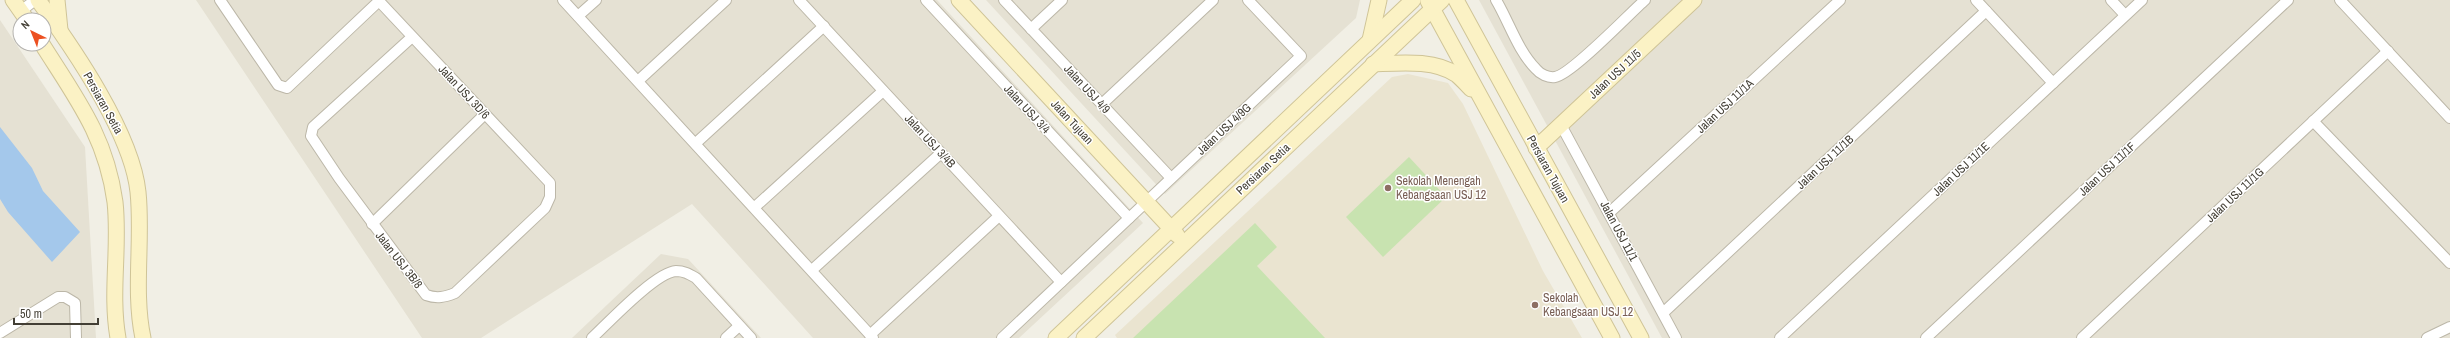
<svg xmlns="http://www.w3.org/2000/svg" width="2450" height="338" font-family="'Archivo Narrow',sans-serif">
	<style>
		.residential { fill: #e5e1d3 }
		.education { fill: #eae4d0 }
		.green { fill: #c8e3b0 }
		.water { fill: #a4c8eb }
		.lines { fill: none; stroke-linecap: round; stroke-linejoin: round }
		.street-casing { stroke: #bcb7a8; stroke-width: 12 }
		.secondary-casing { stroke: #cfc497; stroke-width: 17 }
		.street { stroke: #fff; stroke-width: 10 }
		.secondary { stroke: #fbf2c5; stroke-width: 15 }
		.education-dot { fill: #8d6e63; stroke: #fff; stroke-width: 1.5 }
		.labels { text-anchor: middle; stroke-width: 3; stroke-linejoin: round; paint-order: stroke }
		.street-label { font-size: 12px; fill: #433f35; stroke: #fff }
		.education-label { font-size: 12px; fill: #785e54; stroke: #fff; text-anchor: start }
	</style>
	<rect width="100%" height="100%" fill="#f1efe5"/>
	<!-- residential -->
	<g class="residential">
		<path d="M 196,0 L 937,0 L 1143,223 L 1019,338 L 813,338 L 692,204 L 481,338 L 422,338 Z"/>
		<path d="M 986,0 L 1360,0 L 1356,18 L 1165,194 Z"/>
		<path d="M 1479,0 L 2450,0 L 2450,338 L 1662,338 Z"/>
		<path d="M 0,20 L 85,147 L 96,338 L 0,338 Z"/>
		<path d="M 661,254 L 688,259 L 761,338 L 572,338 Z"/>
	</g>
	<!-- education -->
	<path class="education" d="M 1408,74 L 1448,83 L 1463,104 L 1543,271 L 1582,338 L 1117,338 L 1115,335 L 1392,77 Z"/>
	<!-- green -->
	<g class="green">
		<path d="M 1409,157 L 1446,197 L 1383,257 L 1346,217 Z"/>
		<path d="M 1255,223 L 1277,247 L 1257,266 L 1325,338 L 1133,338 Z"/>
	</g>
	<!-- water -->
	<path class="water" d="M 0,127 L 32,168 L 43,191 L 80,232 L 52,262 L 8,212 L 0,199 Z"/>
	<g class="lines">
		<!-- street casing -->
		<g class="street-casing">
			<g id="street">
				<path d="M 220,0 L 278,85 L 287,88 L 379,1"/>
				<path d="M 378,0 L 550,183 L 550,197 L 545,208 L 455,293 C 445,297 437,299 426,295 L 339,178 L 311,136 L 313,127 L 412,37"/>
				<path d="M 563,0 L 873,338"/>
				<path d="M 799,0 L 1061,282"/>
				<path d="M 926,0 L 1129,218"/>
				<path d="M 1004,0 L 1171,178"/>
				<path d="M 1496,0 C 1509,22 1518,51 1536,69 C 1540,74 1548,78 1555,77 C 1571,75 1629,14 1645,0"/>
				<path d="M 1976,0 L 2053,83"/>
				<path d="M 2111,0 L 2125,15"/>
				<path d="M 2340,0 L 2450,118"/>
				<path d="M 21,11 L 35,0"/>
				<path d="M 578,16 L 596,0"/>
				<path d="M 1031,29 L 1062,0"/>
				<path d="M 639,80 L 726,0"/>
				<path d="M 1102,104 L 1213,0"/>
				<path d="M 2313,121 L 2450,263"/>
				<path d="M 1561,125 L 1676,338"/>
				<path d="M 696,143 L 824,26"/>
				<path d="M 755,207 L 883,91"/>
				<path d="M 1609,213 L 1840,0"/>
				<path d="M 372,224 L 485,114"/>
				<path d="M 812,270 L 941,153"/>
				<path d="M 1663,313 L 1986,11"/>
				<path d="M 0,333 L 58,297 L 65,297 L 75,303 L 76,338"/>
				<path d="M 870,335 L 999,216"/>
				<path d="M 592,338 C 608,323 656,272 676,271 C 684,271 689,274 696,278 L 751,338"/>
				<path d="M 726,338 L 739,326"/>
				<path d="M 1002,338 L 1301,56 L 1248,0"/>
				<path d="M 1780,338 L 2142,0"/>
				<path d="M 1926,338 L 2288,0"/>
				<path d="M 2082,338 L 2388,51"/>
				<path d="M 2427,338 L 2450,327"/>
			</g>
		</g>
		<!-- secondary casing -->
		<g class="secondary-casing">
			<g id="secondary">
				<path d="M 13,0 L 27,20"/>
				<path d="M 38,0 C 73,48 132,133 138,192 C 143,240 133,291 143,338"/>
				<path d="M 57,0 L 60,30"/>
				<path d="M 959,0 L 1177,235"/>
				<path d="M 1456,0 L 1641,338"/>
				<path d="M 1428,1 L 1612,338"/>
				<path d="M 1370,40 L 1379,0"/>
				<path d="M 42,44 C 76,98 106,136 115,202 C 120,247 110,293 118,338"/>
				<path d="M 1373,64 C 1399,63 1435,59 1457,75 C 1462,79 1467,85 1471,89"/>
				<path d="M 1536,148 L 1694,0"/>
				<path d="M 1056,338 L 1413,0"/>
				<path d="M 1084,338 L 1442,0"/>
			</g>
		</g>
		<!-- street -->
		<use href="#street" class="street"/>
		<!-- secondary -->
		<use href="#secondary" class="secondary"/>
	</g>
	<!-- markers -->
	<g class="education-dot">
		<circle cx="1388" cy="188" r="4"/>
		<circle cx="1535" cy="305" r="4"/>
	</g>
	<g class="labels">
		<!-- street labels -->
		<g class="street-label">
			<text transform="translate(1615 74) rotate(-43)" y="4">Jalan USJ 11/5</text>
			<text transform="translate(1087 89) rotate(47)" y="4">Jalan USJ 4/9</text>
			<text transform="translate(464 92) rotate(47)" y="4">Jalan USJ 3D/6</text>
			<text transform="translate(103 103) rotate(61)" y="4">Persiaran Setia</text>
			<text transform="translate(1725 106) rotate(-43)" y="4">Jalan USJ 11/1A</text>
			<text transform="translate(1027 109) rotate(47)" y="4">Jalan USJ 3/4</text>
			<text transform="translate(1072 122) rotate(47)" y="4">Jalan Tujuan</text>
			<text transform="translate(1224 129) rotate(-43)" y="4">Jalan USJ 4/9G</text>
			<text transform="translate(930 141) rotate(47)" y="4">Jalan USJ 3/4B</text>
			<text transform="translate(1825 162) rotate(-43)" y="4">Jalan USJ 11/1B</text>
			<text transform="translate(1263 169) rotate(-43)" y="4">Persiaran Setia</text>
			<text transform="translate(1548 169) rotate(61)" y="4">Persiaran Tujuan</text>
			<text transform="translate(1961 169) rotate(-43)" y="4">Jalan USJ 11/1E</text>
			<text transform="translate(2107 169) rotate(-43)" y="4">Jalan USJ 11/1F</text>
			<text transform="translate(2235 195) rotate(-43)" y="4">Jalan USJ 11/1G</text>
			<text transform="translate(1619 231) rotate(62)" y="4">Jalan USJ 11/1</text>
			<text transform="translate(399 260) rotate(52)" y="4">Jalan USJ 3B/8</text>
		</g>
		<!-- education labels -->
		<g class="education-label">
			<text x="1396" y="185">Sekolah Menengah<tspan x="1396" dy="14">Kebangsaan USJ 12</tspan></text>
			<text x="1543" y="302">Sekolah<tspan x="1543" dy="14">Kebangsaan USJ 12</tspan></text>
		</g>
	</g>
	<!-- north arrow -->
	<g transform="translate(32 32) rotate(317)"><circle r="19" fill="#ffffff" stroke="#b4b2ae"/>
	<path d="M0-3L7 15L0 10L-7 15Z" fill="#ec5021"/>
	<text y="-6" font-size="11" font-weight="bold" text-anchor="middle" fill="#433f35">N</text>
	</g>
	<!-- scale -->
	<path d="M14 318v6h84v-6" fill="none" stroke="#433f35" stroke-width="2"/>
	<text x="20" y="318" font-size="12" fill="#433f35" stroke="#ffffff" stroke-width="3" paint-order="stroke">50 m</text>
</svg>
